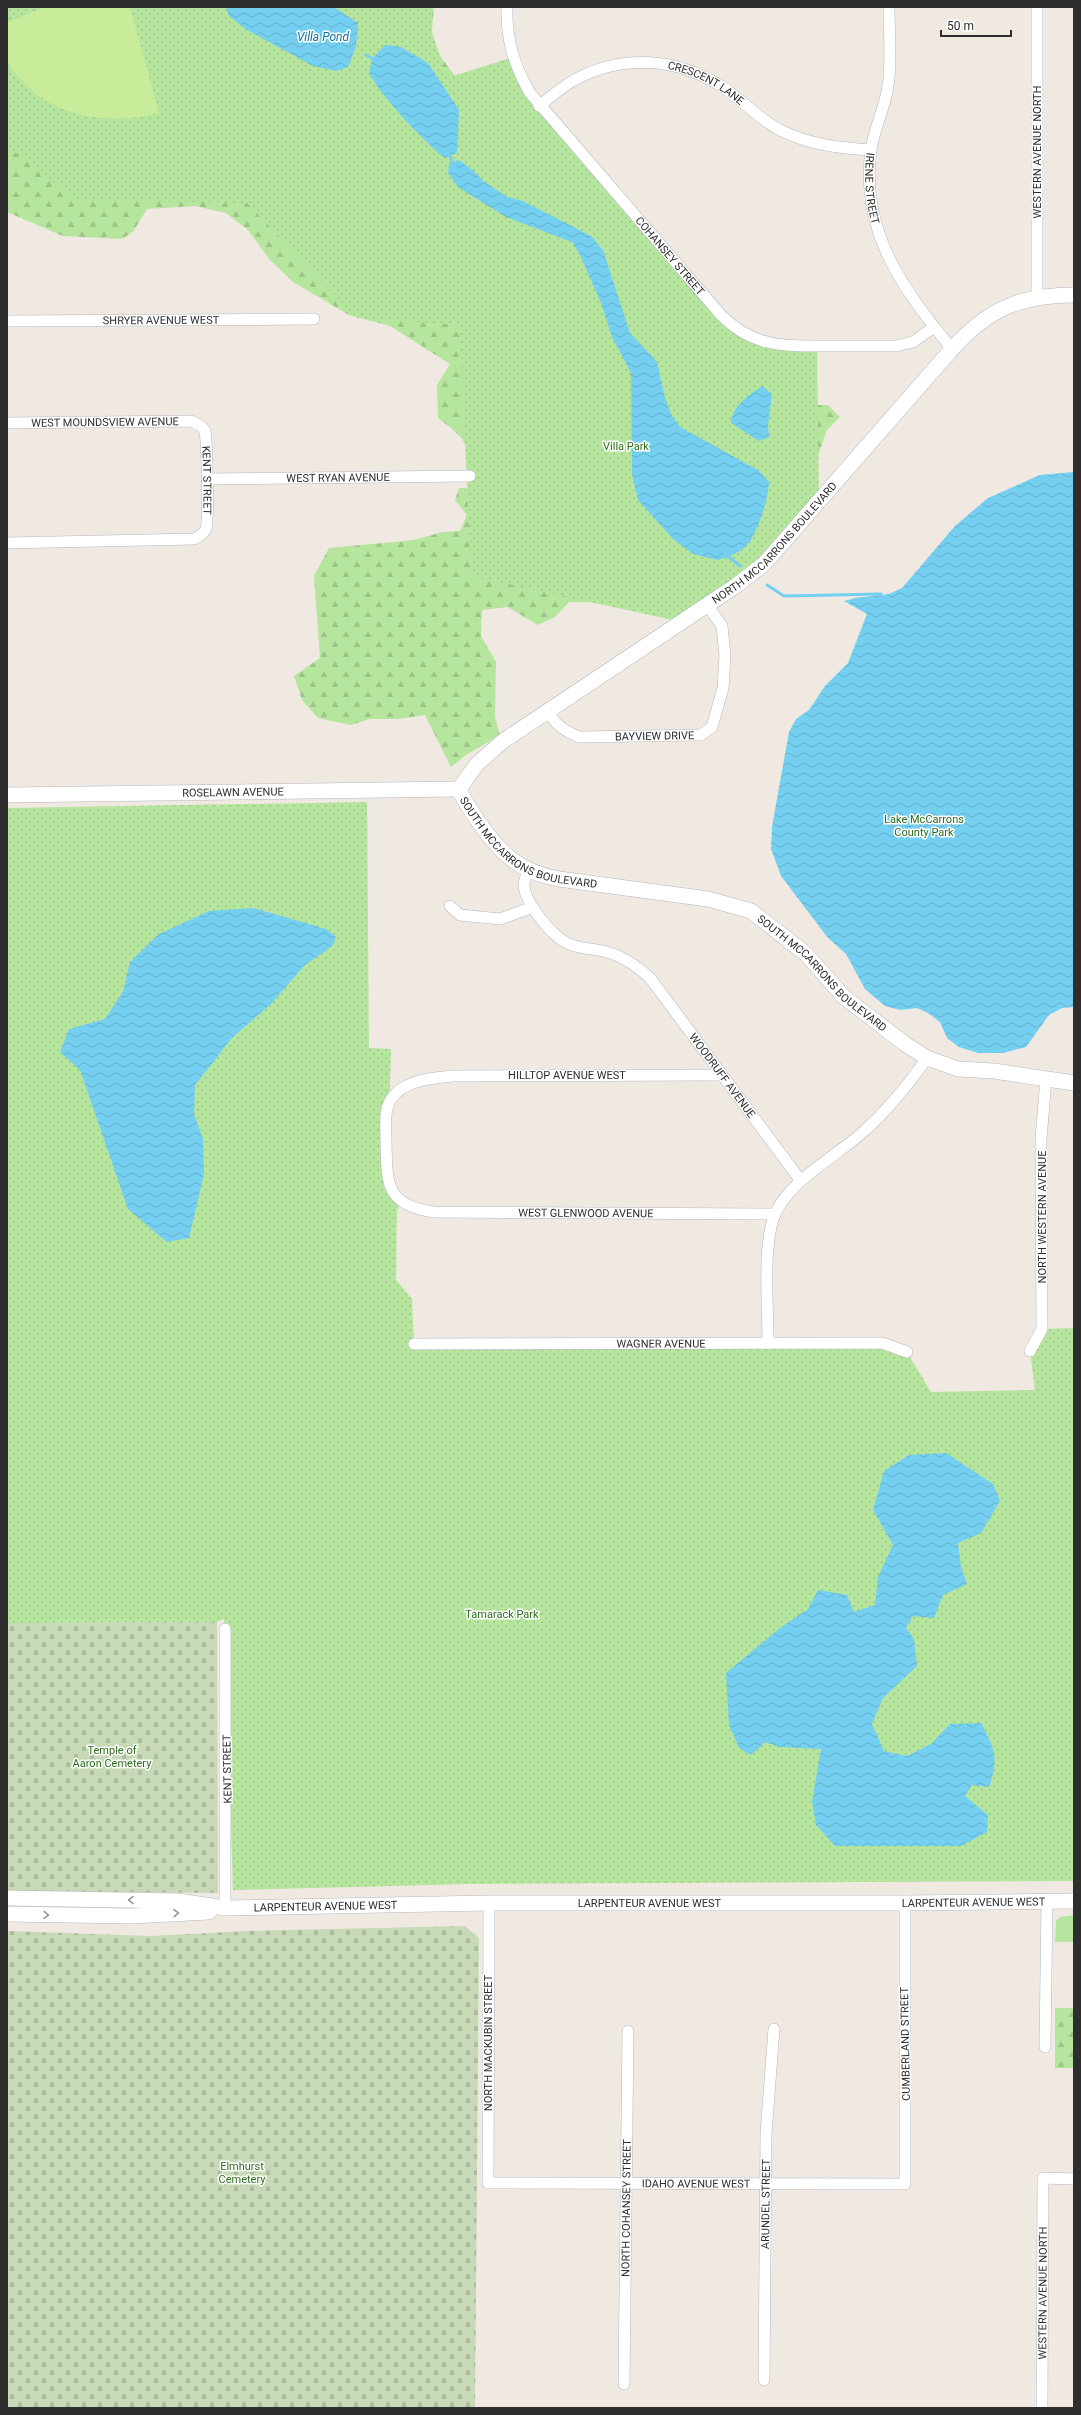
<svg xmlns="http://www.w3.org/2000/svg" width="1081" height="2415" font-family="Roboto,sans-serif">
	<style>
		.grass { fill: #b6e59e }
		.forest { fill: url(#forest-firs) }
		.cemetery { fill: url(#cemetery-stones) }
		.park { fill: url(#park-dots) }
		.pitch { fill: #c9ec9a }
		.water { fill: url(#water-waves) }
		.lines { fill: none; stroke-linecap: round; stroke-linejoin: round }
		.stream { stroke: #75cff0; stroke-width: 3 }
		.street-casing { stroke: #b4b7c1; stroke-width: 12 }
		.secondary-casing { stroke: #b4b7c1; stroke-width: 16 }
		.street { stroke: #fff; stroke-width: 11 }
		.secondary { stroke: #fff; stroke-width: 15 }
		.oneway { stroke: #969696 }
		.labels { text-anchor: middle; stroke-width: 3; stroke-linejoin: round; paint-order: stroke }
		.street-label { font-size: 11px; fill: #2e2e2e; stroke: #fff }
		.park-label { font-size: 11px; fill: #2c6e1b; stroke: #fff }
		.water-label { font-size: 12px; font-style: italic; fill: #0d6fa3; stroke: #fff }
	</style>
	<defs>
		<pattern id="forest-firs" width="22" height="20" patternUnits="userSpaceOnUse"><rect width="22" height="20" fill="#b6e59e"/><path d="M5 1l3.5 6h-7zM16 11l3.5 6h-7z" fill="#9dc588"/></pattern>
		<pattern id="cemetery-stones" width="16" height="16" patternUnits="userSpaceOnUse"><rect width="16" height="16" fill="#c8d9b8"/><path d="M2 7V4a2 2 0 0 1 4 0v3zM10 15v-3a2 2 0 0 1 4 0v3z" fill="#acbb9e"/></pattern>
		<pattern id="park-dots" width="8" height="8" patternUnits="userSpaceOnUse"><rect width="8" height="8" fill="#b6e59e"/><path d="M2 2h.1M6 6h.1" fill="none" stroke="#9dc588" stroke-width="1.8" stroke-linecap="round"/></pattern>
		<pattern id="water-waves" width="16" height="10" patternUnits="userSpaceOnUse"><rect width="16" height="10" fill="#75cff0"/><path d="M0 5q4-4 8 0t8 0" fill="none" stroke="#66b2ce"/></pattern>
	</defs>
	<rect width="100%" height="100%" fill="#efe9e1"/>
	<!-- grass -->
	<path class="grass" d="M 1074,1915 L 1074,1942 L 1055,1942 L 1056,1921 L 1060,1917 Z"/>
	<!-- forest -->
	<g class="forest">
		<path d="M 334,7 L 434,7 L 431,41 L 438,53 L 457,79 L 805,405 L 828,405 L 840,417 L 827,430 L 819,453 L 809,462 L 636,603 L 569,602 L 555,617 L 538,625 L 508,607 L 482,610 L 481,636 L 496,662 L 495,717 L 500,735 L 466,755 L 451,767 L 425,715 L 398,719 L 370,719 L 351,725 L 318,718 L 302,700 L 294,676 L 320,658 L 314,576 L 329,548 L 415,540 L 442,532 L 460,531 L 467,515 L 455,500 L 459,488 L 475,488 C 471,449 470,441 438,418 L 437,385 L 450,364 L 390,326 L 349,315 L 293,282 L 270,260 L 248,230 L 226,213 L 195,206 L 147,209 L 133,232 L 122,239 L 63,236 L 7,212 L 7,96 Z"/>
		<rect x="1055" y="2008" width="19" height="60"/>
	</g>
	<!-- cemetery -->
	<g class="cemetery">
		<path d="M 217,1622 L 218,1893 L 7,1891 L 7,1623 Z"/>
		<path d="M 465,1926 L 479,1938 L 475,2408 L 7,2408 L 7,1931 L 151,1936 L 248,1931 Z"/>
	</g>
	<!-- park -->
	<g class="park">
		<path d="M 7,7 L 433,7 L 430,26 L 447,78 L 513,57 L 520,76 L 721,315 L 749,337 L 817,346 L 819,502 L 779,548 L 682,622 L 471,576 L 460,325 L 357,318 L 247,203 L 78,200 L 7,146 Z"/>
		<path d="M 367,802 L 369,1048 L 391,1049 L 387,1177 L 400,1201 L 397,1211 L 396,1280 L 412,1299 L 414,1344 L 882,1343 L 907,1352 L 931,1392 L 1035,1390 L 1030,1351 L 1042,1329 L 1074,1328 L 1074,1881 L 469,1884 L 233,1890 L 224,1619 L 217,1622 L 7,1623 L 7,808 Z"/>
	</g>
	<!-- pitch -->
	<path class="pitch" d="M 44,7 L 130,7 L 159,113 C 112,125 58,119 23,82 C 18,76 9,67 7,60 C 4,49 7,34 7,23 Z"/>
	<!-- water -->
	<g class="water">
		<path d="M 226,7 L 334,7 L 358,23 L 356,47 L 348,67 L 336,71 L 313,66 L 247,30 L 229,16 Z"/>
		<path d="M 385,45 L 401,47 L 428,63 L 459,110 L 457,153 L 444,158 C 415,132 390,106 369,74 L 372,59 Z"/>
		<path d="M 459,160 L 474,171 L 483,181 L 507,197 L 523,201 L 591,236 L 603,250 L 630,333 L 657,362 L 665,398 L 671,414 L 680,427 L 758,470 L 769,482 C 769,497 757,536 746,546 C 739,553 727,557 718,560 L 693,554 L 673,539 L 638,500 L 632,474 L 631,373 L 612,337 L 601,303 L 580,255 L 572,242 L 506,217 L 458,187 L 448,173 L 449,164 Z"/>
		<path d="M 762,386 L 772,394 L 768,425 L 769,437 L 759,441 L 731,423 C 731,407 750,394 762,386 Z"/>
		<path d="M 1074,472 L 1074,1007 L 1062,1008 L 1049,1015 L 1026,1047 L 1003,1053 L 978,1053 L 959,1047 L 947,1038 L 940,1022 L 928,1013 L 917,1008 L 900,1010 L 885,1006 L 865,989 L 846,954 L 828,938 L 781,876 L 771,849 L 772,827 L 789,732 L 796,719 L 809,710 L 825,686 L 848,663 L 867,614 L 844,601 L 855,598 L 889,594 L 902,588 L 955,526 L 988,498 L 1040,475 Z"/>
		<path d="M 253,908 L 326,929 L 336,937 L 332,946 L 304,966 L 272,1003 L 232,1038 L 195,1085 L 194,1114 L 203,1139 L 204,1174 L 189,1238 L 167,1242 L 128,1209 L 80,1070 L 60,1052 L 69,1029 L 105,1019 L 123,992 L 130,962 L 159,934 L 209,911 Z"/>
		<path d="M 946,1453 L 993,1484 L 1000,1501 L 981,1533 L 958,1543 L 961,1567 L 967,1584 L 943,1595 L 934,1618 L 913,1616 L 906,1628 L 914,1639 L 917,1666 L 883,1698 L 872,1724 L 884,1751 L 907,1756 L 931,1744 L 950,1724 L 981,1723 C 995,1749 999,1759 989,1787 L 972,1785 L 965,1796 L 988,1815 L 987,1832 L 961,1846 L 835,1846 L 816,1825 L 812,1802 L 821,1749 L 779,1747 L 765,1742 L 751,1755 L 739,1748 L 729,1725 L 726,1673 L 780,1628 L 808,1609 L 818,1590 L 847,1595 L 854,1612 L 875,1605 L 878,1577 L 893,1545 L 873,1510 L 884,1471 L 909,1455 Z"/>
	</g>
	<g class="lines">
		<!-- stream -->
		<g class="stream">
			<path d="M 366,55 L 375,60"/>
			<path d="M 448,153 L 455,166"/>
			<path d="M 725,554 L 740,566"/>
			<path d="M 767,585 L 784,596 L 881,594"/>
		</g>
		<!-- street casing -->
		<g class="street-casing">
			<g id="street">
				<path id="s1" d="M 507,7 C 506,39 514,65 530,93 L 721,315 C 753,348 786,346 828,346 C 851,346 873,346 896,346 L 913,342 L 934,327"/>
				<path id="s2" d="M 889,7 C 889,33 892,60 888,86 C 885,108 874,128 871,150 C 860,232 903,289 952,349"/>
				<path d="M 1037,7 L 1037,296"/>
				<path id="s3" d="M 539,106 C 552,96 563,86 576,79 C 623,54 677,58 721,86 C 743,100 759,120 782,131 C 811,145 840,148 871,150"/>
				<path id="s4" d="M 7,321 L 314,319"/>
				<path id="s5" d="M 7,423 L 191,421 L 201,426 L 205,431 C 207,443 209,520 206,529 C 203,534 199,537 194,539 L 7,543"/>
				<path id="s6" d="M 207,479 L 470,476"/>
				<path id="s7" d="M 548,711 C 555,725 565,731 579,737 L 701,735 L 712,727 L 723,688 L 725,656 L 722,626 L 707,605"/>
				<path id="s8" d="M 528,870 C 527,874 524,881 524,885 C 525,903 552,936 567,943 C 578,949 590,948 603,951 C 621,955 636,965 650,978 L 801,1181"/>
				<path d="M 450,906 L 460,915 L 500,919 L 533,907"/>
				<path id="s9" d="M 722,1075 L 453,1076 C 433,1078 401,1080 390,1101 C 384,1112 386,1127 386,1140 C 387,1182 384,1205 434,1212 L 775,1214"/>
				<path d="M 768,1343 C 768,1307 763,1252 773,1219 C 785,1183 835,1157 862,1133 C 887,1111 908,1085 927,1058"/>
				<path id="s10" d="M 414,1344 L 882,1343 L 907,1352"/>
				<path d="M 1030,1351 L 1042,1329 L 1041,1139 L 1046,1079"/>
				<path d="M 225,1629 L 225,1908"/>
				<path id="s11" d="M 489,1903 L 488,2183 L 905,2184 L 905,1903"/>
				<path d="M 1045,2047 L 1047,1901"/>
				<path id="s12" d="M 764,2380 L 766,2134 L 774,2029"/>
				<path id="s13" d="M 624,2384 L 628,2031"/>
				<path id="s14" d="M 1042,2408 L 1043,2178 L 1074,2179"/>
			</g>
		</g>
		<!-- secondary casing -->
		<g class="secondary-casing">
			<g id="secondary">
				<path id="s15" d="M 459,789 L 477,764 L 503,741 L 737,585 L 764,564 L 952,349 C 988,309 1020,295 1074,295"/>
				<path id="s16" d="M 459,789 C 464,801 471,811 478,821 C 500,853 519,872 559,879 L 708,899 L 751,911 L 806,954 L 844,997 L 905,1044 L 927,1058 L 958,1069 L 994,1071 L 1074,1083"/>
				<path id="s17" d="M 7,795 L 459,789"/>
				<path id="s18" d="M 7,1898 L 178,1901 L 225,1908 L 489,1903 L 905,1903 L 1074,1901"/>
				<path d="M 7,1914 L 131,1916 L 209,1912"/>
			</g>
		</g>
		<!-- street -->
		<use href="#street" class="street"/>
		<!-- secondary -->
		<use href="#secondary" class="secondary"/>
	</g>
	<!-- one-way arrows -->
	<defs><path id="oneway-chevron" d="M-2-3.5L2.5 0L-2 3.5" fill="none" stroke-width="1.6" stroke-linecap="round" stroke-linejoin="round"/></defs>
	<g class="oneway">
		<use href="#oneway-chevron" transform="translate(131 1900) rotate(-179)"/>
		<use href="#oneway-chevron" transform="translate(176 1913) rotate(-3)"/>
		<use href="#oneway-chevron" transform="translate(46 1915) rotate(1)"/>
	</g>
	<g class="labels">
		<!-- street labels -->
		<g class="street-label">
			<text dy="4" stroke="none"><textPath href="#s3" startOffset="183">CRESCENT LANE</textPath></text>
			<text transform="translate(1037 152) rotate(-90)" y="4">WESTERN AVENUE NORTH</text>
			<text dy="4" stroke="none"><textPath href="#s2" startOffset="184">IRENE STREET</textPath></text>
			<text dy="4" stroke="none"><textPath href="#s1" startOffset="305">COHANSEY STREET</textPath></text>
			<text dy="4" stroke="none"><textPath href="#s4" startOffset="154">SHRYER AVENUE WEST</textPath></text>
			<text dy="4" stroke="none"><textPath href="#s5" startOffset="98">WEST MOUNDSVIEW AVENUE</textPath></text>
			<text dy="4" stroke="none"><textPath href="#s6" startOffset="131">WEST RYAN AVENUE</textPath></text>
			<text dy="4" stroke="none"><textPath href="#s5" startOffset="251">KENT STREET</textPath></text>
			<text dy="4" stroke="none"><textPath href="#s15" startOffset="403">NORTH MCCARRONS BOULEVARD</textPath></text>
			<text dy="4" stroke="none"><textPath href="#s7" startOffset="117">BAYVIEW DRIVE</textPath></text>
			<text dy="4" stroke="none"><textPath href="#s17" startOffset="226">ROSELAWN AVENUE</textPath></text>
			<text dy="4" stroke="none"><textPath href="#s16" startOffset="94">SOUTH MCCARRONS BOULEVARD</textPath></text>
			<text dy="4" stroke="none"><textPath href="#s16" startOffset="430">SOUTH MCCARRONS BOULEVARD</textPath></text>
			<text x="567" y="1079">HILLTOP AVENUE WEST</text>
			<text dy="4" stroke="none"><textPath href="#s8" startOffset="303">WOODRUFF AVENUE</textPath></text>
			<text dy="4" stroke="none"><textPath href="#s9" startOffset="631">WEST GLENWOOD AVENUE</textPath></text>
			<text transform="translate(1042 1217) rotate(-90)" y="4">NORTH WESTERN AVENUE</text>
			<text dy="4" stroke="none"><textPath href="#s10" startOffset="247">WAGNER AVENUE</textPath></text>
			<text transform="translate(227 1769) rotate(-91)" y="4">KENT STREET</text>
			<text dy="4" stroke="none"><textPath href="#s18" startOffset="643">LARPENTEUR AVENUE WEST</textPath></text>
			<text dy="4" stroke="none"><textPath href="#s18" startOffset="967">LARPENTEUR AVENUE WEST</textPath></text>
			<text dy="4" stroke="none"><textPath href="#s18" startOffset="319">LARPENTEUR AVENUE WEST</textPath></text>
			<text transform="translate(488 2043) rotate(-90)" y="4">NORTH MACKUBIN STREET</text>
			<text transform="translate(905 2044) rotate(-91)" y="4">CUMBERLAND STREET</text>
			<text dy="4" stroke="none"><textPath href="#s11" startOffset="488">IDAHO AVENUE WEST</textPath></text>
			<text dy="4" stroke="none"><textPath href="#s12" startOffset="176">ARUNDEL STREET</textPath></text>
			<text dy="4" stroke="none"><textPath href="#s13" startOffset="176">NORTH COHANSEY STREET</textPath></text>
			<text dy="4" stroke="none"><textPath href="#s14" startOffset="115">WESTERN AVENUE NORTH</textPath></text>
		</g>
		<!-- park labels -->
		<g class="park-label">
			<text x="626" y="450">Villa Park</text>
			<text x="924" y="823">Lake McCarrons<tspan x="924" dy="13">County Park</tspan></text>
			<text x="502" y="1618">Tamarack Park</text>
			<text x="112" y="1754">Temple of<tspan x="112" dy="13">Aaron Cemetery</tspan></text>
			<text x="242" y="2170">Elmhurst<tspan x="242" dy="13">Cemetery</tspan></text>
		</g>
		<!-- water labels -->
		<g class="water-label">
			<text x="323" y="41">Villa Pond</text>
		</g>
	</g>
	<!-- border -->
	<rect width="1081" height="2415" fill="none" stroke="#2e2e2e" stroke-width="16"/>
	<!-- scale -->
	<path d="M941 30v6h70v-6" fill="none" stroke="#2e2e2e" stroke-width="2"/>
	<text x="947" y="30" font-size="12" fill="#2e2e2e" stroke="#ffffff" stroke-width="3" paint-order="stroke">50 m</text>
</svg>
